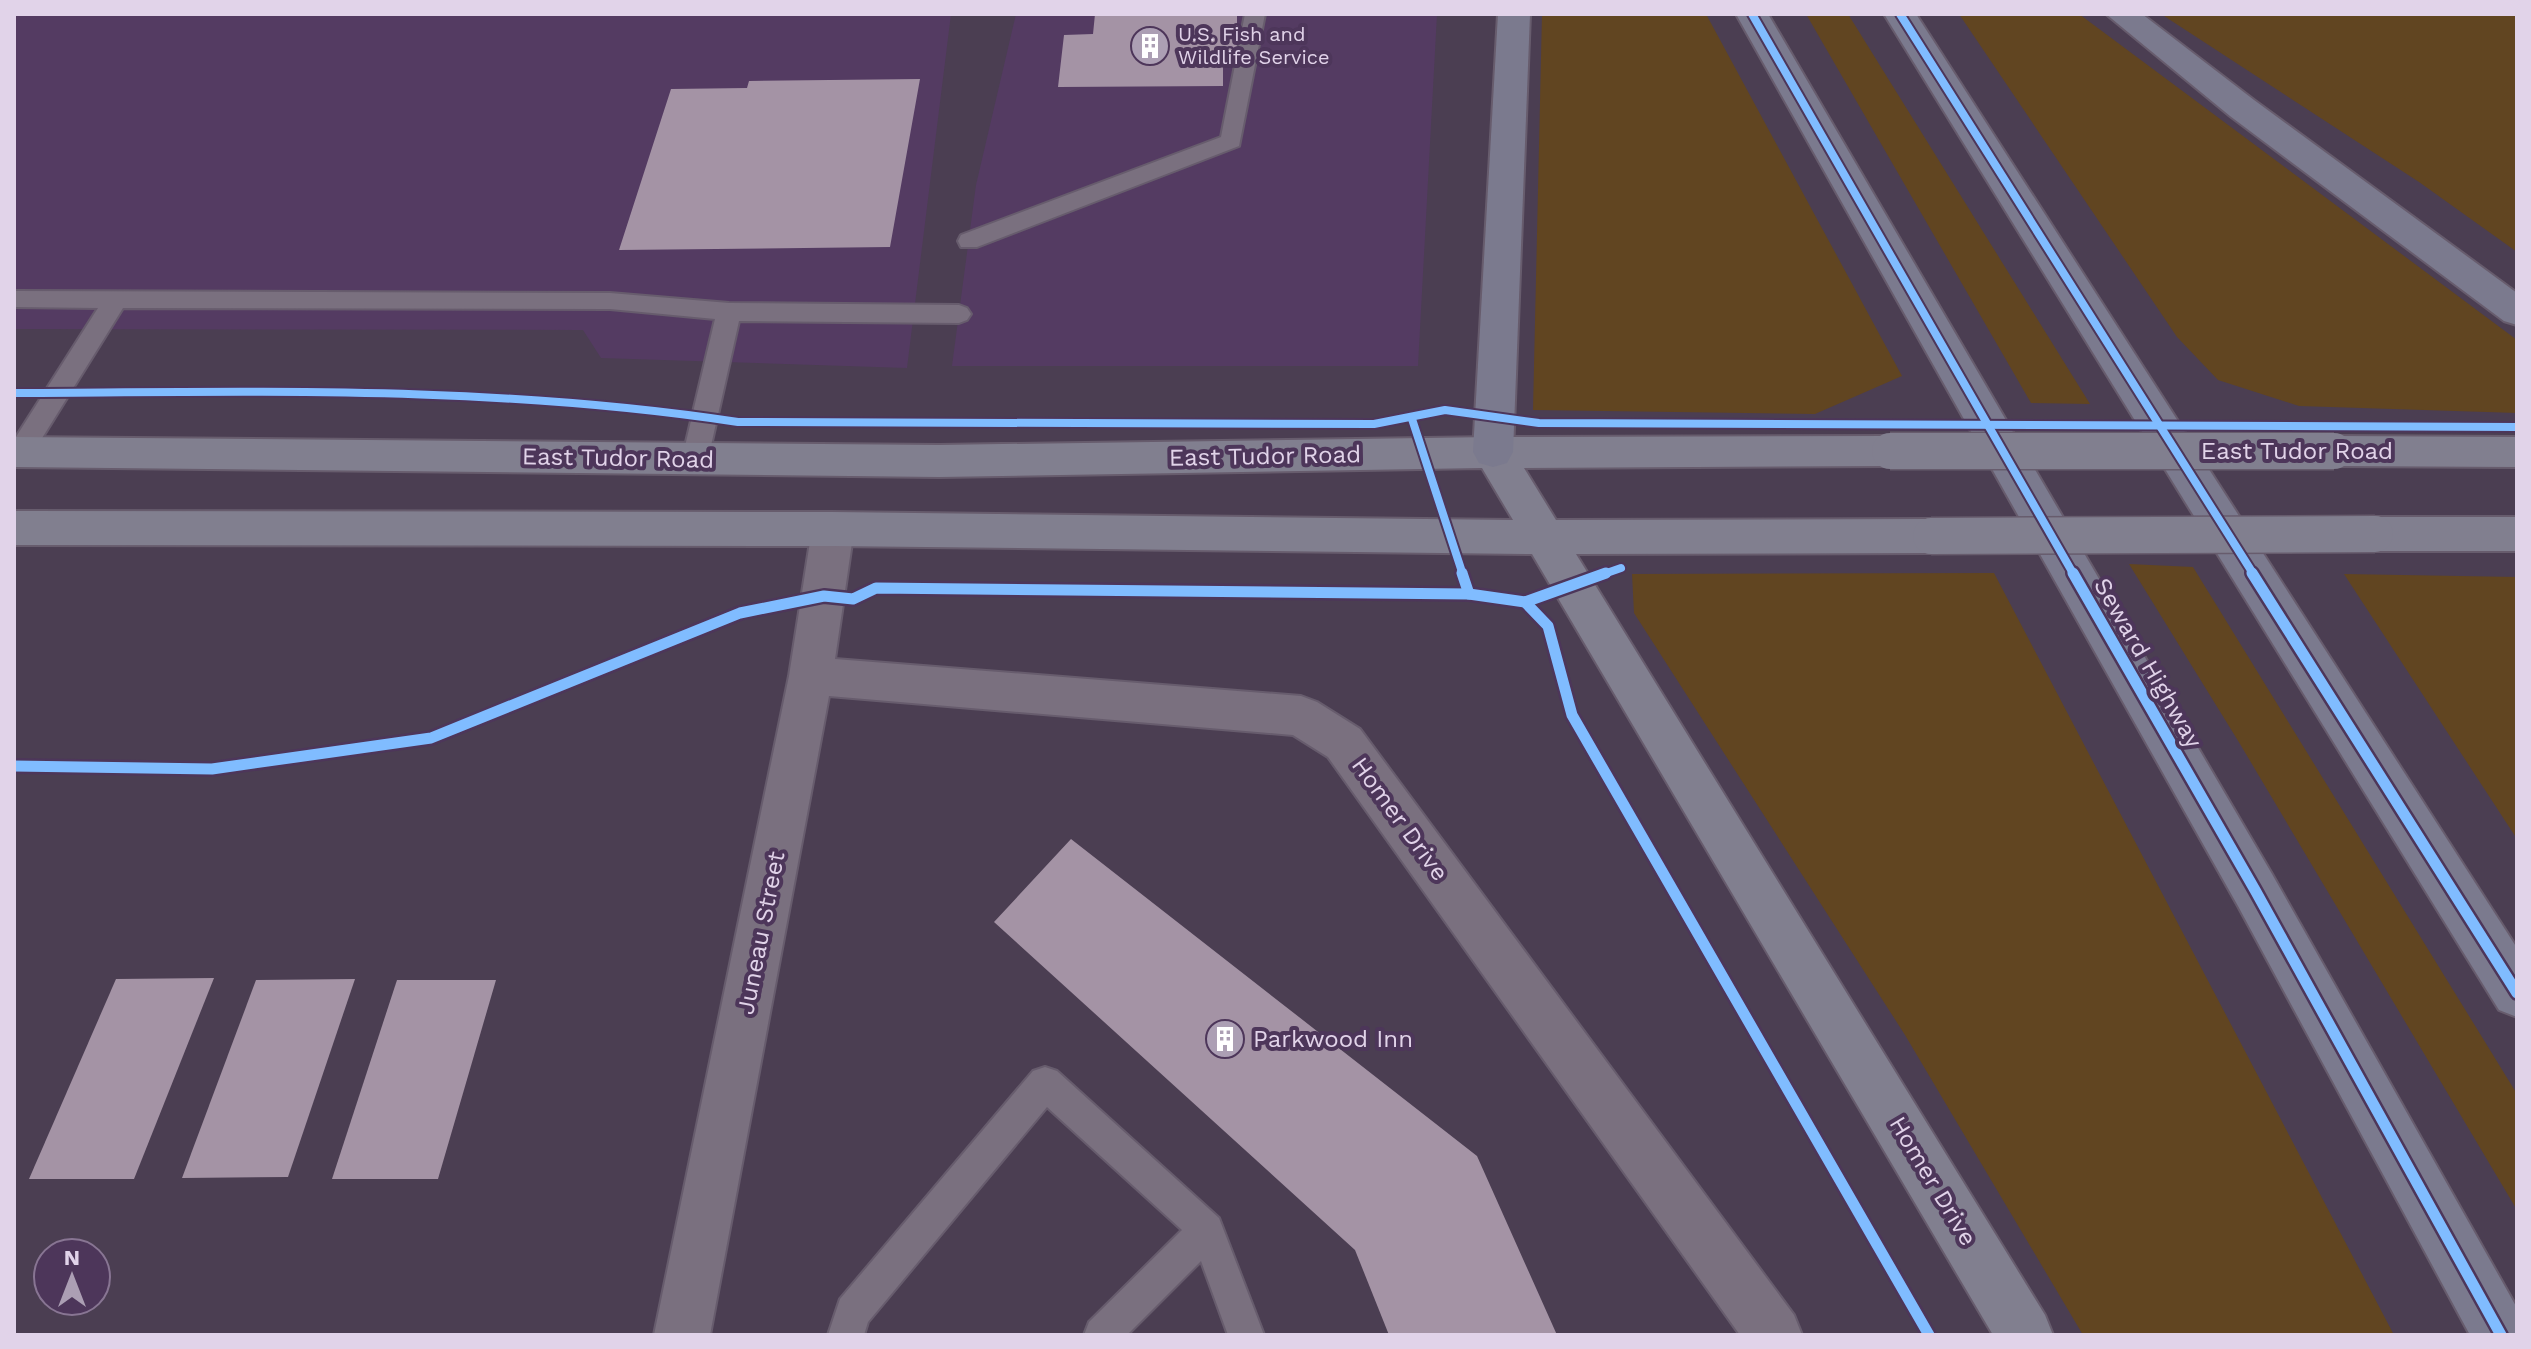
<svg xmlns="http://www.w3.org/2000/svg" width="2531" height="1349" font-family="'Work Sans',sans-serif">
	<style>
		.built { fill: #543b62 }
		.green { fill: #614521 }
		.building { fill: #a493a5 }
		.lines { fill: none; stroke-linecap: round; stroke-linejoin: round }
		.service-casing { stroke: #675c6d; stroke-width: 4 }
		.minor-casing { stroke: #675c6d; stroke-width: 4 }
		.primary-casing { stroke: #675c6d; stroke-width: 4 }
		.motorway-casing { stroke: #675c6d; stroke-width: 4 }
		.service { fill: #7a707f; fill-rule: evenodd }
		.minor { fill: #7a707f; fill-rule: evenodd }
		.primary { fill: #817f8f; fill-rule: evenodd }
		.motorway { fill: #7b7a8e; fill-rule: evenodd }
		.primary-bridge-casing { stroke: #675c6d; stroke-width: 39; stroke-linecap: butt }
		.primary-bridge { stroke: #817f8f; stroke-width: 36 }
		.cycleway-far1-casing { stroke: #4d365a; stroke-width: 12 }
		.cycleway-casing { stroke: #4d365a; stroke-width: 16 }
		.cycleway-far1 { stroke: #80bcff; stroke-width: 8 }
		.cycleway { stroke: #80bcff; stroke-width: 11 }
		.labels { text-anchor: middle; stroke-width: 8; stroke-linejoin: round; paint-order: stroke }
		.far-poi-label { font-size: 20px; fill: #e1d3e9; stroke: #4d365a; text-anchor: start }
		.street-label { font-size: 24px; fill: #e1d3e9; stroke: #4d365a }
		.poi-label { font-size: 24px; fill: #e1d3e9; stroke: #4d365a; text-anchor: start }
	</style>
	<rect width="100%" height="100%" fill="#4b3e52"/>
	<!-- built -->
	<g class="built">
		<path d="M 14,14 L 951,14 L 907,368 L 601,358 L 583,330 L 14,329 Z"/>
		<path d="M 1016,14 L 1437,14 L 1418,366 L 952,366 L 976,185 Z"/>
	</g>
	<!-- green -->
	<g class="green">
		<path d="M 1542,14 L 1706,14 L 1902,376 L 1815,414 L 1533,410 Z"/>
		<path d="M 1806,14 L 1848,14 L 2090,404 L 2031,403 Z"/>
		<path d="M 1959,14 L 2079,14 L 2517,340 L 2517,413 L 2299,406 L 2218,380 L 2177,337 Z"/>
		<path d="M 2161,14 L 2517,14 L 2517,252 L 2419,182 Z"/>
		<path d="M 2129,564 L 2193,567 L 2517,1094 L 2517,1210 L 2240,744 Z"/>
		<path d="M 1994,573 L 2394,1335 L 2083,1335 L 1905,1035 L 1634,613 L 1632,574 Z"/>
		<path d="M 2344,574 L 2517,577 L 2517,839 Z"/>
	</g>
	<!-- building -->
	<g class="building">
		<path d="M 1095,14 L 1237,14 L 1237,57 L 1223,57 L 1223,86 L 1058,87 L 1064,35 L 1093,34 Z"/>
		<path d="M 920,79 L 890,247 L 619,250 L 671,89 L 747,88 L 749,81 Z"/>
		<path d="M 1071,839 L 1477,1156 L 1557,1335 L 1389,1335 L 1355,1250 L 994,922 Z"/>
		<path d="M 214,978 L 134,1179 L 29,1179 L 116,979 Z"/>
		<path d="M 355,979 L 288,1177 L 182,1178 L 256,980 Z"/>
		<path d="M 397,980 L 496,980 L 438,1179 L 332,1179 Z"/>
	</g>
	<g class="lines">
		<!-- service casing -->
		<g class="service-casing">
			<g id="service">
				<path d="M 1245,14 L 1265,14 L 1239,146 L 977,247 L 961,247 L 958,241 L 961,235 L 1221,137 Z"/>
				<path d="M 14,291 L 610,293 L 729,303 L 959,305 L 967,308 L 971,314 L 967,320 L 959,323 L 739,321 L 708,459 L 704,466 L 695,469 L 686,466 L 682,459 L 715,319 L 610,309 L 123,308 L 29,459 L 14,460 L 14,440 L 98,308 L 14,307 Z"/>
				<path d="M 1045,1067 L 1057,1071 L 1219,1218 L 1264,1335 L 1228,1335 L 1201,1261 L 1127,1335 L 1084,1335 L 1089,1322 L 1182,1230 L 1047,1107 L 868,1322 L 864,1335 L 828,1335 L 840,1299 L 1033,1071 Z"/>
			</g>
		</g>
		<!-- minor casing -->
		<g class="minor-casing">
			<path id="minor" d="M 833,512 L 848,517 L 854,529 L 835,659 L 1301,696 L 1317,702 L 1360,729 L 1794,1315 L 1802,1335 L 1740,1335 L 1328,757 L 1293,735 L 829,696 L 710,1335 L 654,1335 L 789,676 L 812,529 L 818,517 Z"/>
		</g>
		<!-- primary casing -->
		<g class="primary-casing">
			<g id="primary">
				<path d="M 1890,436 L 1904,440 L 1910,451 L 1904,462 L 1890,466 L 1524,468 L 1556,520 L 1931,519 L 1946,524 L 1952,536 L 1946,548 L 1931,553 L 1576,554 L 2045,1315 L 2053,1335 L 1993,1335 L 1532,554 L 833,546 L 14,545 L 14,511 L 833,512 L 1513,520 L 1482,468 L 939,477 L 14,467 L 14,437 L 939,445 L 1493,437 Z"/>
				<path d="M 2334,436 L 2517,437 L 2517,467 L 2334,466 L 2320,462 L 2314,451 L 2320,440 Z"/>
				<path d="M 2375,517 L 2517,517 L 2517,551 L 2375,551 L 2360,546 L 2354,534 L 2360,522 Z"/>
			</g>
		</g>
		<!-- motorway casing -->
		<g class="motorway-casing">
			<g id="motorway">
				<path d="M 1498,14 L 1530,14 L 1513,452 L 1507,463 L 1493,467 L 1479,463 L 1473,452 Z"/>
				<path d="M 1736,14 L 1768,14 L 2272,874 L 2517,1308 L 2517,1335 L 2470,1335 L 2238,906 Z"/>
				<path d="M 1884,14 L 1916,14 L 2517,948 L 2517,1017 L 2499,1010 Z"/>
				<path d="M 2106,14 L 2142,14 L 2254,100 L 2517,293 L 2517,325 L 2504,321 L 2230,116 Z"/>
			</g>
		</g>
		<!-- service -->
		<use href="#service" class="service"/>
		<!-- minor -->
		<use href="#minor" class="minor"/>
		<!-- primary -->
		<use href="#primary" class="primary"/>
		<!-- motorway -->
		<use href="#motorway" class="motorway"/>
		<!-- primary-bridge casing -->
		<g class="primary-bridge-casing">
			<g id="primary-bridge">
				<path d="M 1890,451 L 2334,451"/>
				<path d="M 1931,536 L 2375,534"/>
			</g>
		</g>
		<!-- primary-bridge -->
		<use href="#primary-bridge" class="primary-bridge"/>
		<!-- cycleway-far1 casing -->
		<g class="cycleway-far1-casing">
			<g id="cycleway-far1">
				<path d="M 1752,14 L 2074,575"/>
				<path d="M 1900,14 L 2254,575"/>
				<path d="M 14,393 C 260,392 494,385 738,422 L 1374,424 L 1445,410 L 1539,423 L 2517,427"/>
				<path d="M 1412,419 L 1463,575"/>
				<path d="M 1601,575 L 1621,568"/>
			</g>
		</g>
		<!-- cycleway casing -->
		<g class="cycleway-casing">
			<g id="cycleway">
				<path d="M 1462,573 L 1469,594"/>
				<path d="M 2073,573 L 2255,890 L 2501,1335"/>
				<path d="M 2252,573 L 2517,993"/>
				<path d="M 1525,602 L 1548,626 L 1572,715 L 1929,1335"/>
				<path d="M 14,766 L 212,769 L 431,738 L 740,613 L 824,596 L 853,599 L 876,588 L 1469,594 L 1525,602 L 1606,573"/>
			</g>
		</g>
		<!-- cycleway-far1 -->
		<use href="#cycleway-far1" class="cycleway-far1"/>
		<!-- cycleway -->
		<use href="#cycleway" class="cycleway"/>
	</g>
	<!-- icons -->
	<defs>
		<g id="building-disc" transform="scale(2)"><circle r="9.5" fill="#ac9fb4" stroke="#4d365a"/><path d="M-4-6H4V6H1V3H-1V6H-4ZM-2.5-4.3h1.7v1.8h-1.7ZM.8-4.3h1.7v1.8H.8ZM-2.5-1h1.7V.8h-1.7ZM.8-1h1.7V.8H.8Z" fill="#fff"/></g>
	</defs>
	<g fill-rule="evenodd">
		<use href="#building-disc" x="1150" y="46"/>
		<use href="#building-disc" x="1225" y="1039"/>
	</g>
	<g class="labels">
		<!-- far-poi labels -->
		<g class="far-poi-label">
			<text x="1178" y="41">U.S. Fish and<tspan x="1178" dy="23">Wildlife Service</tspan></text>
		</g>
		<!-- street labels -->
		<g class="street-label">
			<text x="2297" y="459">East Tudor Road</text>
			<text transform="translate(1265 456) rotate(-1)" y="8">East Tudor Road</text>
			<text transform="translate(618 458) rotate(1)" y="8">East Tudor Road</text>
			<text transform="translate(2148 663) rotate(60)" y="8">Seward Highway</text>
			<text transform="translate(1400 819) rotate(54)" y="8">Homer Drive</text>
			<text transform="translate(761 933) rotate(-79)" y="8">Juneau Street</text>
			<text transform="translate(1933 1181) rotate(59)" y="8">Homer Drive</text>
		</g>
		<!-- poi labels -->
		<g class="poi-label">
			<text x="1253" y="1047">Parkwood Inn</text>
		</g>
	</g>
	<!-- border -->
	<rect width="2531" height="1349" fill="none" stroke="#e1d3e9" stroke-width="32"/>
	<!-- north arrow -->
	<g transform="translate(72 1277)"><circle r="38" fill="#4d365a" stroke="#887593" stroke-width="2"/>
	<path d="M0-6L14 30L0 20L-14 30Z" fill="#ac9fb4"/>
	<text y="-12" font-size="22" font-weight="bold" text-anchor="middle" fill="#e1d3e9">N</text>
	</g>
</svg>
